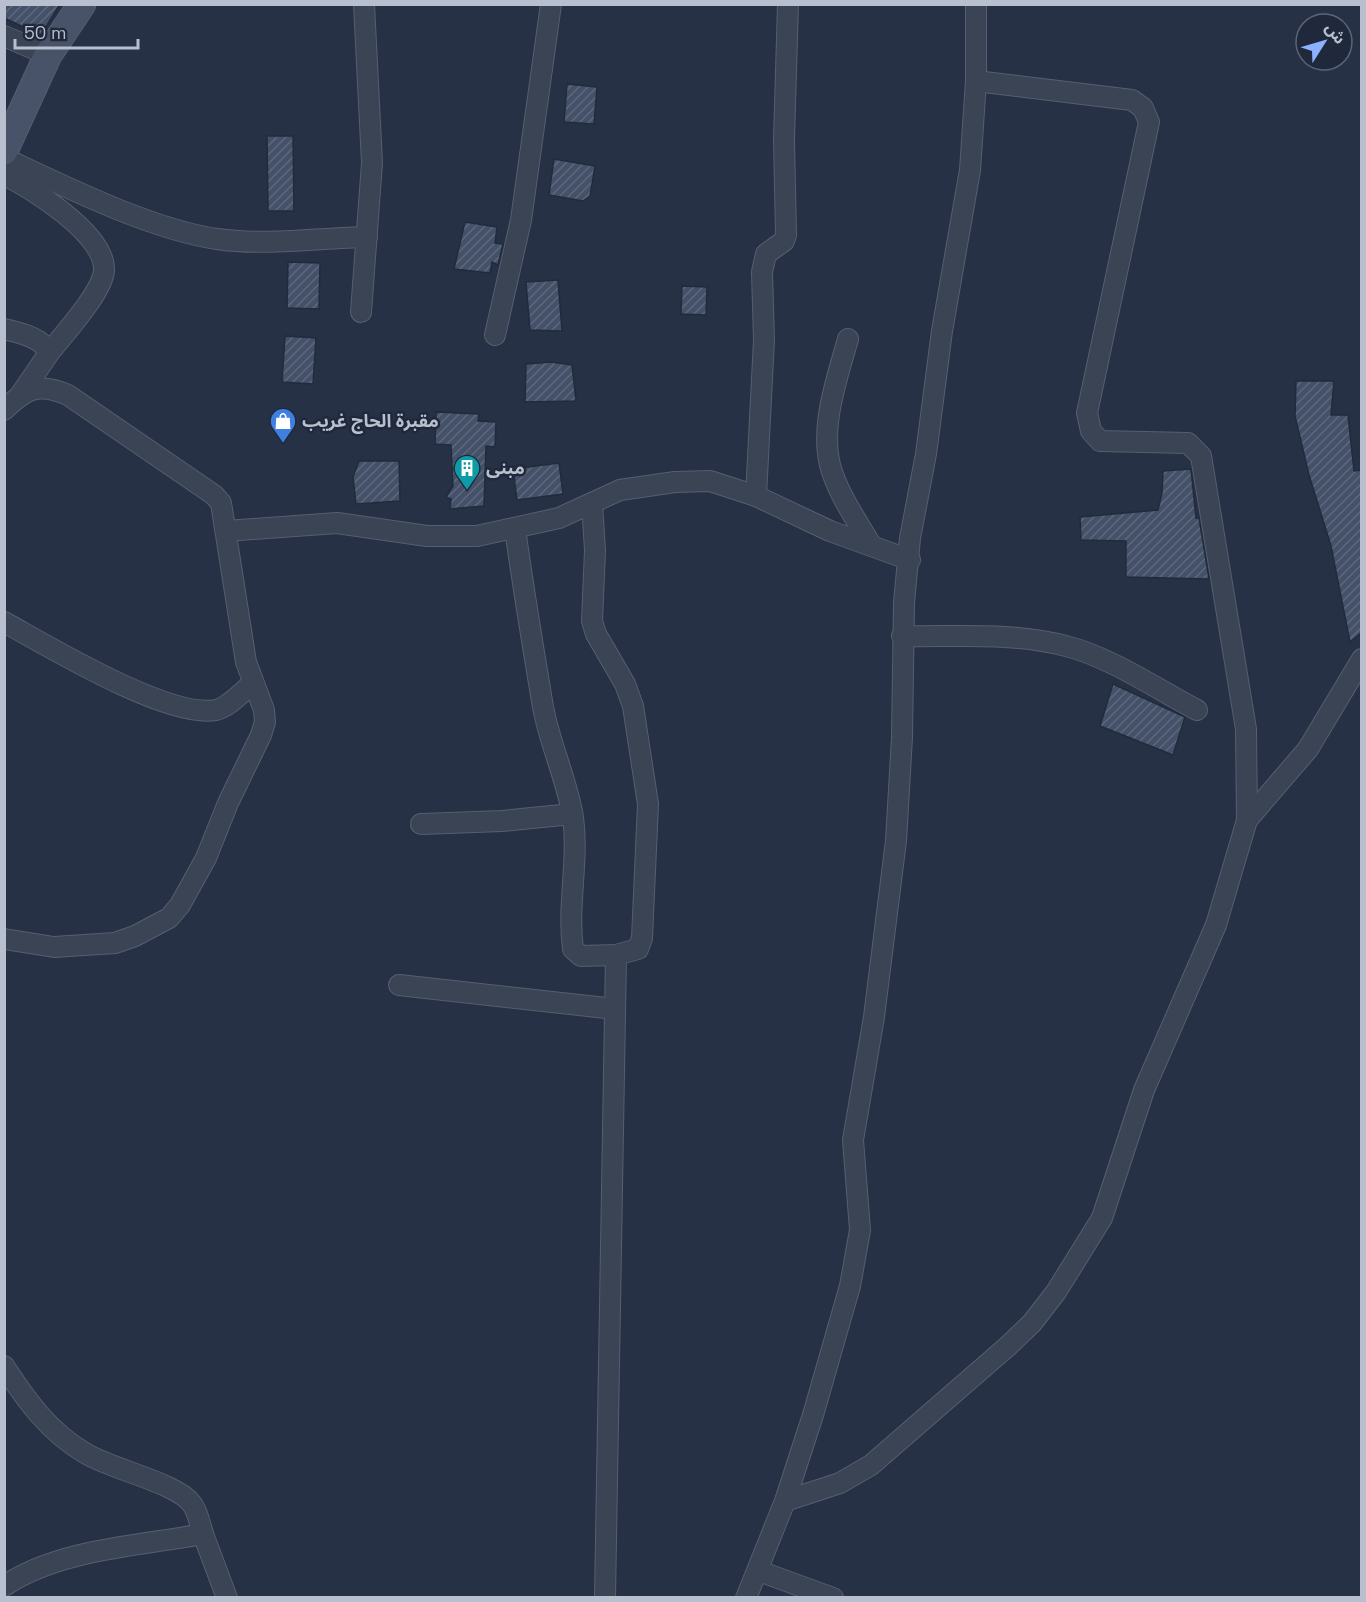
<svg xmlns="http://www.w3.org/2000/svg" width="1366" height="1602" font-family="'Space Grotesk','Noto Sans Arabic',sans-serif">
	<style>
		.building { fill: url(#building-hatch); stroke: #212b3c; stroke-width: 1.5 }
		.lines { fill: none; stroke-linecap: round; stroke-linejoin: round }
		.street-casing { stroke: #565f6f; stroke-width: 22 }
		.secondary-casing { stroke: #565f6f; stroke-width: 29 }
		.street { stroke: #3a4455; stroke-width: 20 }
		.secondary { stroke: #485268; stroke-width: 27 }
		.labels { text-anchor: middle; stroke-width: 5; stroke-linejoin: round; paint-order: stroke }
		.poi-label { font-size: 18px; font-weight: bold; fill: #b8bfce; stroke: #1f293b; text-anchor: start }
	</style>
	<defs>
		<pattern id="building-hatch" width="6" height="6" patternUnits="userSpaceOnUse" patternTransform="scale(1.5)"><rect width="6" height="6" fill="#445168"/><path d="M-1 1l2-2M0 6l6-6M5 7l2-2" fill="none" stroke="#5d687c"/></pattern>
	</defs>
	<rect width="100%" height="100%" fill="#263146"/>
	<!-- building -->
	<g class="building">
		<path d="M 4,4 L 60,4 L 41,35 L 4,18 Z"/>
		<path d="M 567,84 L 597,87 L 594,124 L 564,122 Z"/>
		<path d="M 267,136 L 293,136 L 294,211 L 268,211 Z"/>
		<path d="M 554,159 L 595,166 L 590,196 L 583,201 L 549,195 Z"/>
		<path d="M 465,222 L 497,227 L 495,243 L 503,244 L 498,265 L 492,262 L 490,273 L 454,269 Z"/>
		<path d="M 288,262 L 320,263 L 319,309 L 287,308 Z"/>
		<path d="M 558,280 L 562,331 L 530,330 L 526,282 Z"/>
		<path d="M 682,286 L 707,287 L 706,315 L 681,314 Z"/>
		<path d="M 285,336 L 316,338 L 313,384 L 282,382 Z"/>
		<path d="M 551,362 L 572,365 L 576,401 L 525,402 L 526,364 Z"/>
		<path d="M 1296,381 L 1334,381 L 1331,415 L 1348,415 L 1354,471 L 1362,470 L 1362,632 L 1350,642 L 1331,546 L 1309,475 L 1295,416 Z"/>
		<path d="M 436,412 L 479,414 L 478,421 L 496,422 L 495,447 L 486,446 L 484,506 L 450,509 L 451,499 L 446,497 L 453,486 L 451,445 L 435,444 Z"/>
		<path d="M 359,461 L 399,461 L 400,501 L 356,504 L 353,477 Z"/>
		<path d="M 559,463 L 563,494 L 517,500 L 513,469 Z"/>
		<path d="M 1191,469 L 1196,518 L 1199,518 L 1209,579 L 1126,577 L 1126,541 L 1081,540 L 1080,517 L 1158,510 L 1162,493 L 1163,471 Z"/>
		<path d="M 1113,684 L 1185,717 L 1173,755 L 1100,726 Z"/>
	</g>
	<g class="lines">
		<!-- street casing -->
		<g class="street-casing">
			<g id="street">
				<path d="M 4,36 L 48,55"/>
				<path d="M 4,158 C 66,187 150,229 217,239 C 266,246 318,238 367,237"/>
				<path d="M 4,175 C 32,188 106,235 104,270 C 103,292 63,335 49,353"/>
				<path d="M 361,312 L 372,163 L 364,4"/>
				<path d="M 4,329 C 20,333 42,337 49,353 L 21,394"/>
				<path d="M 495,335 L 521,220 L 551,4"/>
				<path d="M 848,339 C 837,379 818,430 832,472 C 841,498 857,521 871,545"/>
				<path d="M 4,410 C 26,389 38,382 68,395 L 214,495 L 221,503 L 246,662 L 264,710 L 265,722 L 261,735 L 228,803 L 206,858 L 180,905 L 169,918 L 135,936 L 115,943 L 54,947 L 4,939"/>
				<path d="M 756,496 L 764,340 L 762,272 L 766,254 L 784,241 L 786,235 L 784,139 L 788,4"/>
				<path d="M 592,503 L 595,550 L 592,621 L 596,634 L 625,684 L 633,706 L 648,804 L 642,938 L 638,949 L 616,955 L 605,1598"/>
				<path d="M 515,528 C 523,588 533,647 543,707 C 550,745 567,780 573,817 C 579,861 567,905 573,949 L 581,956 L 616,955"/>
				<path d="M 226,531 L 337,523 L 427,536 L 477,536 L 559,518 L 620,490 L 675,482 L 710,481 L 756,496 L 830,531 L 910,560"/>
				<path d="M 4,622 C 48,646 168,719 216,710 C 229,707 243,691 253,683"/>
				<path d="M 902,636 C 956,637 1014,632 1066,646 C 1110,657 1157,689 1197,710"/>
				<path d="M 1247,820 L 1308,749 L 1362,659"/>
				<path d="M 421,824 L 502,821 L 572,814"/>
				<path d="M 399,985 L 615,1009"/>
				<path d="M 4,1366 C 26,1400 49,1432 85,1453 C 110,1469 178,1483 192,1504 C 198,1512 200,1524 203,1534"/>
				<path d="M 785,1501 L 840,1483 L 871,1465 L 1008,1346 L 1032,1323 L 1056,1292 L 1102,1218 L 1144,1090 L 1216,925 L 1247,820 L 1246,729 L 1201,456 L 1188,443 L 1100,441 L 1091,431 L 1087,413 L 1149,122 L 1143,108 L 1132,100 L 976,81"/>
				<path d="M 759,1571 L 833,1598"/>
				<path d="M 4,1586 C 59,1549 139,1546 203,1534 L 227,1598"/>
				<path d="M 746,1598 L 785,1501 L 813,1415 L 850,1286 L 860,1230 L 853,1140 L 874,1017 L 896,841 L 902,737 L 904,603 L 910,538 L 926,454 L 942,331 L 970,170 L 976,81 L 976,4"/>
			</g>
		</g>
		<!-- secondary casing -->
		<g class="secondary-casing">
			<path id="secondary" d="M 4,151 L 48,55 L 82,4"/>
		</g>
		<!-- street -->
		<use href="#street" class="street"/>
		<!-- secondary -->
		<use href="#secondary" class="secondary"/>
	</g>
	<!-- icons -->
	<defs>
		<g id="shop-pin" transform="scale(1.35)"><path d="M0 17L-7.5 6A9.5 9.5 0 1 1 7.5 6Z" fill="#3f7fe0" stroke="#1f293b"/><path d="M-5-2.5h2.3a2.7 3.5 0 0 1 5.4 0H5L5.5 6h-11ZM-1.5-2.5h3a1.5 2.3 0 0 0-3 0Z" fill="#fff"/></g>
		<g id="building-pin" transform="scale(1.35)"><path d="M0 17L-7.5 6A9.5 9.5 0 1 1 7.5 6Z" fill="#0f9aa8" stroke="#1f293b"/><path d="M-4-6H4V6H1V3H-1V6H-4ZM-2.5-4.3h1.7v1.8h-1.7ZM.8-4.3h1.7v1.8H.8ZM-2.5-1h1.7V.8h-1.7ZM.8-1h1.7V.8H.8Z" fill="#fff"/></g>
	</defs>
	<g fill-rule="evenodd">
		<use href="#shop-pin" x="283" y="421"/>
		<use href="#building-pin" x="467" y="468"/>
	</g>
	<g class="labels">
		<!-- poi labels -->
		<g class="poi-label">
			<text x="302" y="427">مقبرة الحاج غريب</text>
			<text x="486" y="474">مبنى</text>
		</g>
	</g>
	<!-- border -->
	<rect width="1366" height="1602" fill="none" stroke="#b8bfce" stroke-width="12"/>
	<!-- north arrow -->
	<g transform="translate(1324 42) rotate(53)"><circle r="28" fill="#1f293b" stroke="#5c6576" stroke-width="1.5"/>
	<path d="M0-4.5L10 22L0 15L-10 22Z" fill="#8cb2ff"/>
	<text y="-9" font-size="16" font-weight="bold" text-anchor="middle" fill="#b8bfce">ش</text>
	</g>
	<!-- scale -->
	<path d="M15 39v9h123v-9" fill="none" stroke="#b8bfce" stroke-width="3"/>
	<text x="24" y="39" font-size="18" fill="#b8bfce" stroke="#1f293b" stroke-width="4.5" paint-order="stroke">50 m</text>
</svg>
